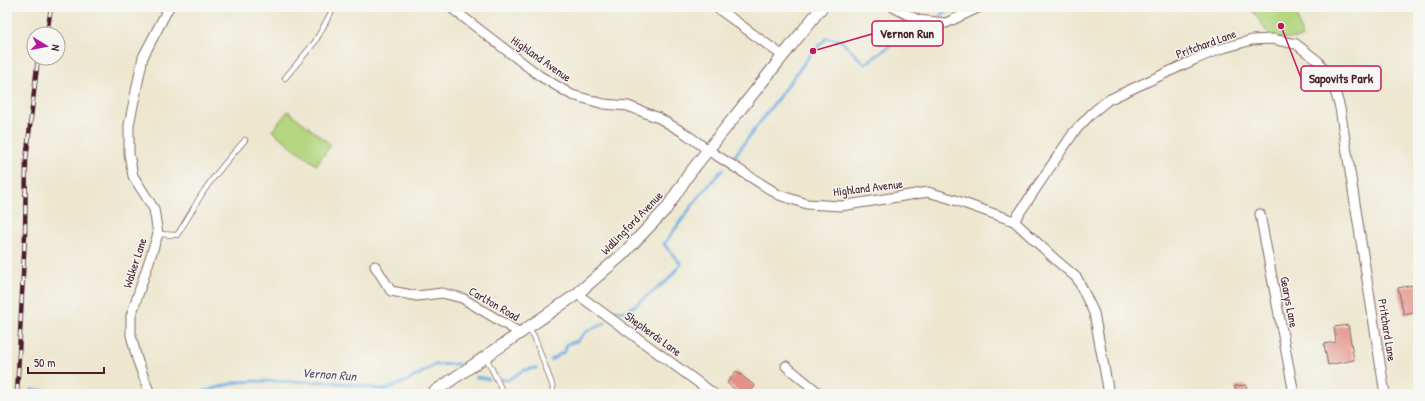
<svg xmlns="http://www.w3.org/2000/svg" width="1425" height="401" font-family="'Patrick Hand',sans-serif">
	<style>
		.green { fill: #b3d67f; stroke: #7e7a55 }
		.lines { fill: none; stroke-linecap: round; stroke-linejoin: round }
		.stream { stroke: #6face1; stroke-width: 3 }
		.building { fill: #e39187 }
		.service-casing { stroke: #836564; stroke-width: 6 }
		.minor-casing { stroke: #836564; stroke-width: 11 }
		.tertiary-casing { stroke: #836564; stroke-width: 13 }
		.service { stroke: #fff; stroke-width: 4.5 }
		.minor { stroke: #fff; stroke-width: 9 }
		.tertiary { stroke: #fff; stroke-width: 11 }
		.rail-casing { stroke: #4a1f2b; stroke-width: 4.5 }
		.rail { stroke: #f6f6f2; stroke-width: 3; stroke-dasharray: 9; stroke-linecap: butt }
		.labels { text-anchor: middle; stroke-width: 3; stroke-linejoin: round; paint-order: stroke }
		.street-label { font-size: 12px; fill: #4a1f2b; stroke: #f6f6f2 }
		.water-label { font-size: 13px; font-style: italic; fill: #57506b; stroke: #f6f6f2 }
		.leader { fill: none; stroke: #c2185b; stroke-width: 1.5 }
		.callout-dot { fill: #c2185b; stroke: #f6f6f2; stroke-width: 1.5 }
		.callout { fill: #f6f6f2; stroke: #c2185b; stroke-width: 1.5 }
		.callout-label { font-size: 13px; text-anchor: middle; font-weight: bold; fill: #4a1f2b }
	</style>
	<rect width="100%" height="100%" fill="#f6f6f2"/>
	<filter id="ink" filterUnits="userSpaceOnUse"><feTurbulence type="fractalNoise" baseFrequency=".025" numOctaves="2"/><feDisplacementMap in="SourceGraphic" scale="8" xChannelSelector="R" yChannelSelector="G"/><feConvolveMatrix kernelMatrix="1 2 1 2 8 2 1 2 1" color-interpolation-filters="sRGB"/></filter>
	<filter id="wash" filterUnits="userSpaceOnUse"><feTurbulence type="fractalNoise" baseFrequency=".012" numOctaves="4" result="noise"/><feDisplacementMap in="SourceGraphic" scale="16" xChannelSelector="R" yChannelSelector="G"/><feGaussianBlur stdDeviation="0.9" result="paint"/><feColorMatrix in="noise" values="0 0 0 0 0 0 0 0 0 0 0 0 0 0 0 0 0 1.4 0 .05"/><feComposite in="paint" operator="in"/></filter>
	<g filter="url(#wash)">
		<rect width="100%" height="100%" fill="#ede7cf"/>
		<!-- green -->
		<g class="green">
			<path d="M 1250,7 L 1336,7 L 1318,9 L 1297,14 L 1302,38 L 1272,39 Z"/>
			<path d="M 288,111 L 331,145 L 316,165 L 272,131 Z"/>
		</g>
		<g class="lines">
			<!-- stream -->
			<g class="stream">
				<path d="M 941,15 L 952,7"/>
				<path d="M 734,157 L 813,51 L 827,38 L 840,40 L 865,64 L 901,38 L 912,35"/>
				<path d="M 615,311 L 616,310 L 626,312 L 668,280 L 681,264 L 664,244 L 700,195 L 723,169"/>
				<path d="M 551,360 L 565,351 L 567,344 L 577,341 L 587,331 L 605,323"/>
				<path d="M 476,377 L 488,379"/>
				<path d="M 500,379 L 508,380 L 524,370 L 536,368"/>
				<path d="M 32,390 L 56,391 L 58,394"/>
				<path d="M 194,394 L 238,382 L 256,381 L 332,382 L 357,385 L 385,390 L 407,381 L 435,365 L 458,364"/>
			</g>
		</g>
		<g id="blocks">
			<!-- building -->
			<g class="building">
				<path d="M 1418,284 L 1418,312 L 1404,315 L 1398,288 Z"/>
				<path d="M 1348,325 L 1354,360 L 1328,365 L 1324,344 L 1336,342 L 1334,327 Z"/>
				<path d="M 736,371 L 755,386 L 748,394 L 741,394 L 727,383 Z"/>
				<path d="M 1246,385 L 1247,394 L 1236,394 L 1235,386 Z"/>
			</g>
		</g>
	</g>
	<g filter="url(#ink)">
		<use href="#blocks" fill-opacity="0" stroke="#836564" stroke-width="1"/>
		<g class="lines">
			<!-- service casing -->
			<g class="service-casing">
				<g id="service">
					<path d="M 285,78 L 315,42 L 334,7"/>
					<path d="M 158,234 L 177,235 C 186,222 193,208 202,194 C 214,175 230,157 245,140"/>
					<path d="M 528,327 L 534,336 L 553,387 L 552,394"/>
					<path d="M 486,357 L 499,384 L 503,394"/>
				</g>
			</g>
			<!-- minor casing -->
			<g class="minor-casing">
				<g id="minor">
					<path d="M 450,7 L 540,76 L 572,95 L 604,104 L 628,106 L 659,118 L 686,134 L 708,150 L 779,195 L 807,204 L 841,206 L 928,192 L 952,199 L 1014,221 L 1057,261 L 1077,278 L 1094,313 L 1109,394"/>
					<path d="M 716,7 L 783,56"/>
					<path d="M 893,7 L 918,20 L 946,23 L 980,7"/>
					<path d="M 1260,214 L 1294,394"/>
					<path d="M 1014,221 L 1074,132 L 1092,113 L 1108,100 L 1196,59 L 1220,49 L 1252,40 L 1272,39 L 1296,44 L 1318,61 L 1332,81 L 1340,108 L 1385,394"/>
					<path d="M 375,266 L 391,291 L 417,296 L 442,293 L 462,298 L 520,333"/>
					<path d="M 577,294 L 714,394"/>
					<path d="M 786,366 L 820,394"/>
					<path d="M 150,394 L 137,359 L 131,335 L 131,316 L 158,234 L 154,209 L 133,176 L 129,154 L 129,125 L 143,57 L 169,7"/>
				</g>
			</g>
			<!-- tertiary casing -->
			<g class="tertiary-casing">
				<path id="tertiary" d="M 431,394 L 577,294 L 623,254 L 666,209 L 689,174 L 708,150 L 822,7"/>
			</g>
			<!-- service -->
			<use href="#service" class="service"/>
			<!-- minor -->
			<use href="#minor" class="minor"/>
			<!-- tertiary -->
			<use href="#tertiary" class="tertiary"/>
			<!-- rail casing -->
			<g class="rail-casing">
				<g id="rail">
					<path d="M 47,34 L 51,7"/>
					<path d="M 17,394 L 25,235 L 26,160 L 38,58"/>
				</g>
			</g>
			<!-- rail -->
			<use href="#rail" class="rail"/>
		</g>
	</g>
	<g class="labels">
		<!-- street labels -->
		<g class="street-label">
			<text transform="translate(1206 44) rotate(-20)" y="4">Pritchard Lane</text>
			<text transform="translate(541 59) rotate(35)" y="4">Highland Avenue</text>
			<text transform="translate(868 188) rotate(-7)" y="4">Highland Avenue</text>
			<text transform="translate(632 223) rotate(-46)" y="4">Wallingford Avenue</text>
			<text transform="translate(135 263) rotate(-72)" y="4">Walker Lane</text>
			<text transform="translate(1289 302) rotate(79)" y="4">Gearys Lane</text>
			<text transform="translate(494 304) rotate(30)" y="4">Carlton Road</text>
			<text transform="translate(1387 330) rotate(81)" y="4">Pritchard Lane</text>
			<text transform="translate(653 334) rotate(36)" y="4">Shepherds Lane</text>
		</g>
		<!-- water labels -->
		<g class="water-label">
			<text transform="translate(329 374) rotate(4)" y="5">Vernon Run</text>
		</g>
	</g>
	<!-- callouts -->
	<path class="leader" d="M813 51L872 34M1281 26L1301 78"/>
	<g class="callout-dot">
		<circle cx="813" cy="51" r="4"/>
		<circle cx="1281" cy="26" r="4"/>
	</g>
	<g class="callout">
		<rect x="872" y="21" width="71" height="25" rx="4"/>
		<rect x="1301" y="66" width="80" height="25" rx="4"/>
	</g>
	<g class="callout-label">
		<text x="907" y="38">Vernon Run</text>
		<text x="1341" y="83">Sapovits Park</text>
	</g>
	<!-- margin -->
	<rect width="1425" height="401" fill="none" stroke="#f6f6f2" stroke-width="24"/>
	<!-- north arrow -->
	<g transform="translate(46 46) rotate(100)"><circle r="19" fill="#f6f6f2" stroke="#b1a0a2"/>
	<path d="M0-3L7 15L0 10L-7 15Z" fill="#b5179e"/>
	<text y="-6" font-size="11" font-weight="bold" text-anchor="middle" fill="#4a1f2b">N</text>
	</g>
	<!-- scale -->
	<path d="M28 367v6h76v-6" fill="none" stroke="#4a1f2b" stroke-width="2"/>
	<text x="34" y="367" font-size="12" fill="#4a1f2b" stroke="#f6f6f2" stroke-width="3" paint-order="stroke">50 m</text>
</svg>
